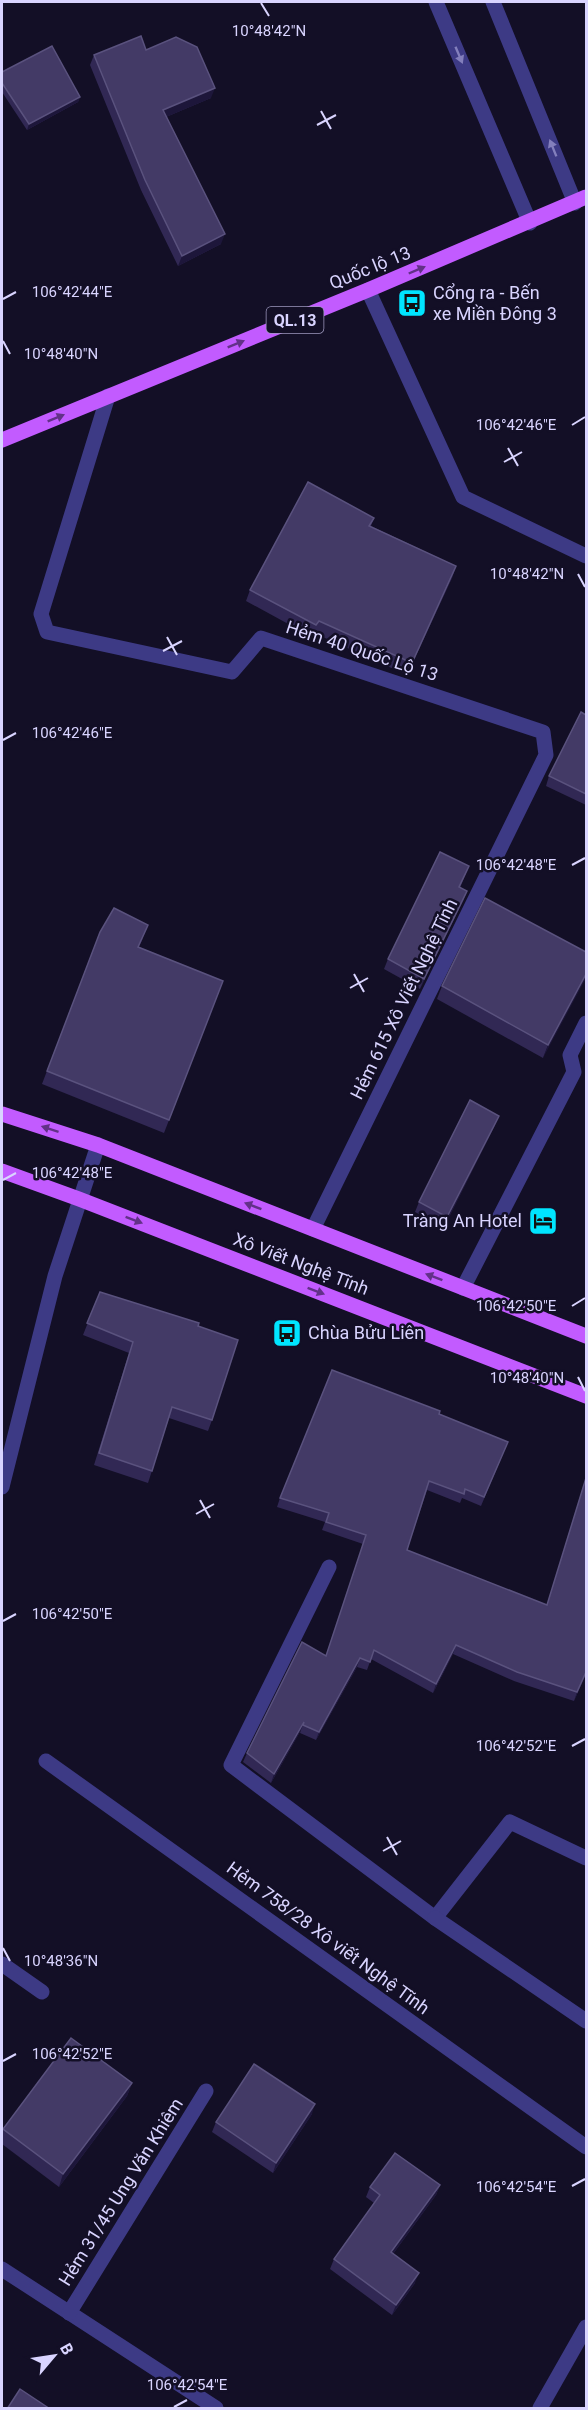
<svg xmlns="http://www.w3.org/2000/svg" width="588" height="2410" font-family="Roboto,sans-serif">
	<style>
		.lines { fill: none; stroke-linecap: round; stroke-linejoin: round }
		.minor { stroke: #3d3a85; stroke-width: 15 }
		.major { stroke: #c25bff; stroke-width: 15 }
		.wall { fill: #312854 }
		.shaded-wall { fill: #1d163a }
		.building { fill: #433a66; stroke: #5a527e; stroke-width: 1.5 }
		.oneway { fill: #837fbc }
		.oneway2 { fill: #623188 }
		.ticks { fill: none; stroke: #d9d4ff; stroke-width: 2 }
		.labels { text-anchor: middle; stroke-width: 5; stroke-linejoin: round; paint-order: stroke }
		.shield { fill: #130f26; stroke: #9e99be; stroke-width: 1.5 }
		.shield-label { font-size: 16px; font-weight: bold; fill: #d9d4ff }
		.street-label { font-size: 18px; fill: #d9d4ff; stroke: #130f26 }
		.poi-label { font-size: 18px; fill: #d9d4ff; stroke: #130f26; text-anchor: start }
		.ticks-label { font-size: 15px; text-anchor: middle; fill: #d9d4ff; stroke: #130f26; stroke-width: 5; stroke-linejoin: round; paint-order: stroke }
	</style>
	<rect width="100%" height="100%" fill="#130f26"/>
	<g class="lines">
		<!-- minor -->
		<g class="minor">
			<path d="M 436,2 L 530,223"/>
			<path d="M 493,2 L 575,203"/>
			<path d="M 368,290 L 463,497 L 586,556"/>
			<path d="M 108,396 L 41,614 L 47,632 L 232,672 L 261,638 L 543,732 L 546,755 L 313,1229"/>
			<path d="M 463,1288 L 574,1072 L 570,1055 L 586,1023"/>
			<path d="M 2,1487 L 55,1276 L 98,1145"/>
			<path d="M 329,1567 L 231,1765 L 435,1918 L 510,1822 L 586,1858"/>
			<path d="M 46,1761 L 586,2147"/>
			<path d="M 435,1918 L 586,2021"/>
			<path d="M 2,1964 L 42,1992"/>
			<path d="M 2,2269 L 216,2408"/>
			<path d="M 69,2313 L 206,2091"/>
			<path d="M 540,2408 L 586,2327"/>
		</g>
		<!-- major -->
		<g class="major">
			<path d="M 2,440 L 368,290 L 586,197"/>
			<path d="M 2,1114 L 98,1145 L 586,1336"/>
			<path d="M 2,1171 L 79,1199 L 586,1396"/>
		</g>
	</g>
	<!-- wall -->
	<g class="wall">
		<path d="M 94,55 L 211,98 L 166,117 L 221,244 L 178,266 L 141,190 L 90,65 Z"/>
		<path d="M 2,72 L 80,97 L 78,102 L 27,130 L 2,92 Z"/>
		<path d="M 374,518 L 371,526 L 456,566 L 452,578 L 407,675 L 314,633 L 312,637 L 246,601 L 250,590 Z"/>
		<path d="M 586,715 L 586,805 L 546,786 L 549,776 Z"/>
		<path d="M 469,866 L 460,888 L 467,891 L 463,901 L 420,989 L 384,969 L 388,959 Z"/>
		<path d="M 100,932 L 143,938 L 139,947 L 223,981 L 164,1133 L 42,1084 Z"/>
		<path d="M 586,952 L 543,1058 L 437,999 L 442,986 Z"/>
		<path d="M 495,1125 L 444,1227 L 415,1212 L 419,1202 Z"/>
		<path d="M 100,1292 L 212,1420 L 208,1431 L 169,1418 L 148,1483 L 94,1465 L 129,1353 L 83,1335 Z"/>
		<path d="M 439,1414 L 508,1442 L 481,1506 L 462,1498 L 460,1503 L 427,1490 L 407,1550 L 547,1605 L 586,1477 L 586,1674 L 574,1701 L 514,1681 L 453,1654 L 433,1693 L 371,1659 L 367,1670 L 357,1667 L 316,1740 L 300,1733 L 301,1730 L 271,1783 L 243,1762 L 247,1753 L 326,1655 L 363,1544 L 322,1530 L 325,1522 L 277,1507 L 280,1498 Z"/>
		<path d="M 132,2083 L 127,2096 L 59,2187 L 2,2144 L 2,2132 L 3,2129 Z"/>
		<path d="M 312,2114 L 273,2173 L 212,2132 L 216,2122 Z"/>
		<path d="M 440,2185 L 436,2195 L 393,2254 L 415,2283 L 392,2315 L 330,2269 L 334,2259 L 374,2203 L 366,2197 L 370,2187 Z"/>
	</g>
	<!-- shaded-wall -->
	<g class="shaded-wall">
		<path d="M 215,88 L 211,98 L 159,120 L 163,110 Z"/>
		<path d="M 80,97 L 78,102 L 27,130 L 29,124 Z"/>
		<path d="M 225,234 L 221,244 L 178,266 L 182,256 Z"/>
		<path d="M 456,566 L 452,578 L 407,675 L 412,663 Z"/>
		<path d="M 467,891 L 463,901 L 420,989 L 424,979 Z"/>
		<path d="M 148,925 L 143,938 L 133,960 L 138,947 Z"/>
		<path d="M 586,974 L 586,978 L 543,1058 L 548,1045 Z"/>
		<path d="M 499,1116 L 495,1125 L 444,1227 L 447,1217 Z"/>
		<path d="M 456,1645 L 453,1654 L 433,1693 L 436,1684 Z"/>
		<path d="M 360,1658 L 357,1667 L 316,1740 L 319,1732 Z"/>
		<path d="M 586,1672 L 586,1674 L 574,1701 L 577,1692 Z"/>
		<path d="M 304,1722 L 301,1730 L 271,1783 L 274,1774 Z"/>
		<path d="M 132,2083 L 127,2096 L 59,2187 L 63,2174 Z"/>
		<path d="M 315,2104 L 312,2114 L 273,2173 L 276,2163 Z"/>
		<path d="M 440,2185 L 436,2195 L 387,2262 L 391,2252 Z"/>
		<path d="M 419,2273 L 415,2283 L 392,2315 L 396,2305 Z"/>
	</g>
	<!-- building -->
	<g class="building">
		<path d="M 141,36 L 146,50 L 176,37 L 197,47 L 215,88 L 163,110 L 225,234 L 182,256 L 145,180 L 94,55 Z"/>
		<path d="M 52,46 L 80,97 L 29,124 L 2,83 L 2,72 Z"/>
		<path d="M 308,482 L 374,518 L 369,526 L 456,566 L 412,663 L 319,621 L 316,625 L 250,590 Z"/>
		<path d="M 581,712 L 586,715 L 586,794 L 549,776 Z"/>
		<path d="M 440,852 L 469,866 L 459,887 L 467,891 L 424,979 L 388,959 Z"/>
		<path d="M 485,898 L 586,952 L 586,974 L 548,1045 L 442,986 Z"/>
		<path d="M 114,908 L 148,925 L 138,947 L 223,981 L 169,1120 L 47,1071 L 100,932 Z"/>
		<path d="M 470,1100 L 499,1116 L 447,1217 L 419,1202 Z"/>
		<path d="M 100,1292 L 199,1323 L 198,1326 L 238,1340 L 212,1420 L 172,1407 L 152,1471 L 99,1453 L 133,1342 L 87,1323 Z"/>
		<path d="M 332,1370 L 440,1411 L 439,1414 L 508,1442 L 484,1497 L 465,1489 L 464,1494 L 429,1481 L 407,1550 L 547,1605 L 586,1478 L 586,1672 L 577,1692 L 517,1672 L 456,1645 L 436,1684 L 374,1650 L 370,1662 L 360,1658 L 319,1732 L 303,1725 L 304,1722 L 274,1774 L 247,1753 L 302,1642 L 326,1656 L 366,1535 L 326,1522 L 329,1513 L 280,1498 Z"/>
		<path d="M 71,2038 L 132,2083 L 63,2174 L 3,2129 Z"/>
		<path d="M 254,2064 L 315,2104 L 276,2163 L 216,2122 Z"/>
		<path d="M 395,2153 L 440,2185 L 391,2252 L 419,2273 L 396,2305 L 334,2259 L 380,2195 L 370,2187 Z"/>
		<path d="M 20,2389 L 50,2409 L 7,2409 Z"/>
	</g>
	<!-- one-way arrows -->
	<defs><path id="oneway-solid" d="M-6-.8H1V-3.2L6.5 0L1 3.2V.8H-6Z" transform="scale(1.5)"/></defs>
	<g class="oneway">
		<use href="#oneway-solid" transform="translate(459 55) rotate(67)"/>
		<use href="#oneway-solid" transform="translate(553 148) rotate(-112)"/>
	</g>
	<g class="oneway2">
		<use href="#oneway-solid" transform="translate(417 270) rotate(-23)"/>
		<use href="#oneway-solid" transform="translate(236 344) rotate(-22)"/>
		<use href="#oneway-solid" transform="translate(56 418) rotate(-22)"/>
		<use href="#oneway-solid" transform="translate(50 1129) rotate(-162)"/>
		<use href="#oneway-solid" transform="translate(253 1206) rotate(-159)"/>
		<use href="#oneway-solid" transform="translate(134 1220) rotate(21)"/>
		<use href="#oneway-solid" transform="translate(434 1277) rotate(-159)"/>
		<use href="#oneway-solid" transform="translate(316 1291) rotate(21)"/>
	</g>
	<!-- ticks -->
	<path class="ticks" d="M 261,3 L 269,16M 321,111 L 331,129M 317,125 L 336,115M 3,299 L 16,292M 3,341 L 10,354M 572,425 L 585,417M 508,448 L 518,466M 504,462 L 522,452M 578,574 L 585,587M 167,637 L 177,655M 163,651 L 182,641M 3,740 L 16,733M 572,865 L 585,858M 354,974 L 364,992M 350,988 L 368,978M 3,1180 L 16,1173M 572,1306 L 585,1298M 578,1377 L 585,1391M 200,1500 L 210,1518M 196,1514 L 214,1504M 3,1621 L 16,1614M 572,1746 L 585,1739M 387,1837 L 397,1855M 383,1851 L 401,1841M 3,1948 L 10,1961M 3,2061 L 16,2054M 572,2186 L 585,2179M 174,2407 L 187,2400"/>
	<!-- icons -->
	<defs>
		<g id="bus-square" transform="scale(1.5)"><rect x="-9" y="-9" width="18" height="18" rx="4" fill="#00e5ff" stroke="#130f26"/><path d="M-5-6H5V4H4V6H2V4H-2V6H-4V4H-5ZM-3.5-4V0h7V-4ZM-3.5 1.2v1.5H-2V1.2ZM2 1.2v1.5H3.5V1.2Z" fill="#111"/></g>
		<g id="hotel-square" transform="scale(1.5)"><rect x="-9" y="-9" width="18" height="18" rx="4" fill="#00e5ff" stroke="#130f26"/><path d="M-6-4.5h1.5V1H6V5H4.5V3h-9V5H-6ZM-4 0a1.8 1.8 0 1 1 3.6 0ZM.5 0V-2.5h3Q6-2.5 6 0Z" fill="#111"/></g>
	</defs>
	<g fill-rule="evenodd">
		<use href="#bus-square" x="412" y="303"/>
		<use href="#hotel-square" x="543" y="1221"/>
		<use href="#bus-square" x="287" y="1333"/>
	</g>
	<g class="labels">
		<!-- shield labels -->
		<rect class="shield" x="266.5" y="307" width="57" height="26" rx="4.5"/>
		<g class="shield-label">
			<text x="295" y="326">QL.13</text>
		</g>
		<!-- street labels -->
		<g class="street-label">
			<text transform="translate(370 268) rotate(-22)" y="6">Quốc lộ 13</text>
			<text transform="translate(362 651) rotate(18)" y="6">Hẻm 40 Quốc Lộ 13</text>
			<text transform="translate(404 999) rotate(-64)" y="6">Hẻm 615 Xô Viết Nghệ Tĩnh</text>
			<text transform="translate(301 1264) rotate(21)" y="6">Xô Viết Nghệ Tĩnh</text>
			<text transform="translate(328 1938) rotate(36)" y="6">Hẻm 758/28 Xô viết Nghệ Tĩnh</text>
			<text transform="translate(121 2192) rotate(-58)" y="6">Hẻm 31/45 Ung Văn Khiêm</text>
		</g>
		<!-- poi labels -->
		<g class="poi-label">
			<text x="433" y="299">Cổng ra - Bến<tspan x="433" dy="21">xe Miền Đông 3</tspan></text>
			<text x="522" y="1227" text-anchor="end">Tràng An Hotel</text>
			<text x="308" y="1339">Chùa Bửu Liên</text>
		</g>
	</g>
	<g class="ticks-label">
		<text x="269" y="36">10°48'42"N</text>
		<text x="72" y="297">106°42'44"E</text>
		<text x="61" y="359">10°48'40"N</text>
		<text x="516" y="430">106°42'46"E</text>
		<text x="527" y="579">10°48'42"N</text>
		<text x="72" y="738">106°42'46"E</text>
		<text x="516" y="870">106°42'48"E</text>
		<text x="72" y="1178">106°42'48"E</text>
		<text x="516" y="1311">106°42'50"E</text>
		<text x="527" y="1383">10°48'40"N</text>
		<text x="72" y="1619">106°42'50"E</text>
		<text x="516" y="1751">106°42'52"E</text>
		<text x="61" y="1966">10°48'36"N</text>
		<text x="72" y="2059">106°42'52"E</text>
		<text x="516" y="2192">106°42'54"E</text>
		<text x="187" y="2390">106°42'54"E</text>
	</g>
	<!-- border -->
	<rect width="588" height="2410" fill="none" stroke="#d9d4ff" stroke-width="6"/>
	<!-- north arrow -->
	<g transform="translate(54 2356) rotate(61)" stroke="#130f26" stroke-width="4.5" paint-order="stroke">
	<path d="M0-4.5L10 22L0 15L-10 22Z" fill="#d9d4ff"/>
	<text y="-9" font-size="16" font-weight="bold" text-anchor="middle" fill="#d9d4ff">B</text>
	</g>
</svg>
